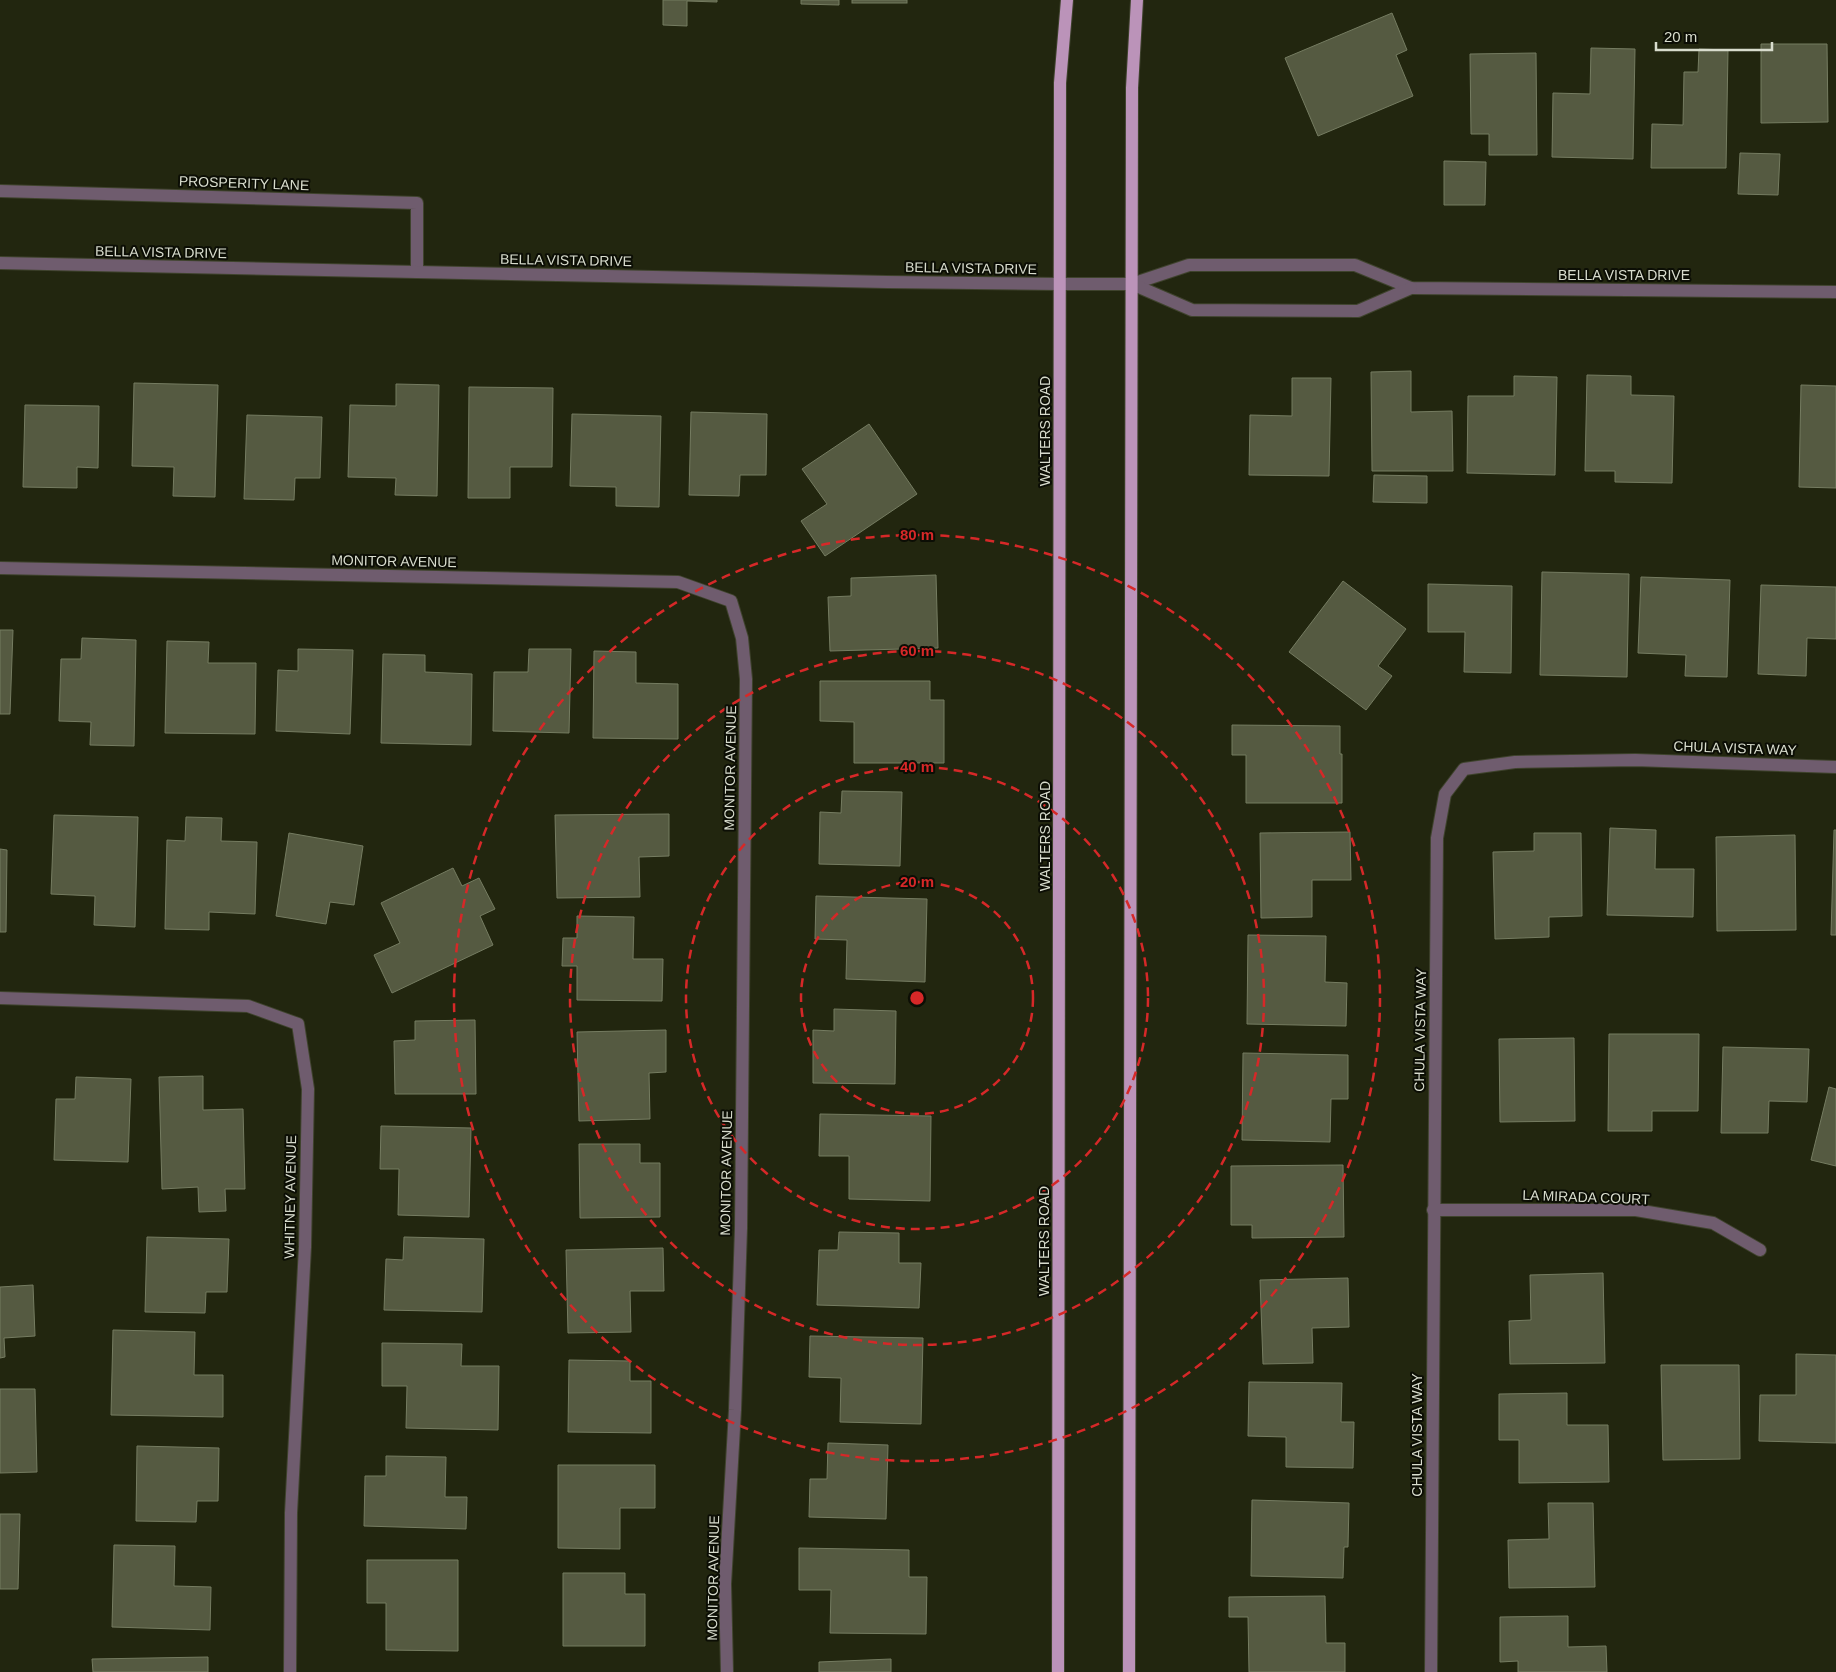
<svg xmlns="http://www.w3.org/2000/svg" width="1836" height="1672" font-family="Helvetica,sans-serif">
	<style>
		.building { fill: #555a41; stroke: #757c61 }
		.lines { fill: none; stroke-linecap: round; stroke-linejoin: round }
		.street-casing { stroke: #3f432d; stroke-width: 14 }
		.primary-casing { stroke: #3f432d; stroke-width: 14 }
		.street { stroke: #6f5c6e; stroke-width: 12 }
		.primary { stroke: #bb93b9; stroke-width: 12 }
		.ring { fill: none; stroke: #d62828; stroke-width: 2.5; stroke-dasharray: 9 6 }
		.labels { text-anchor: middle; stroke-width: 4; stroke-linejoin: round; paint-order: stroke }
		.street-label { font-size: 14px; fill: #d8dccd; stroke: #0c0e05 }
		.centre { fill: #d62828; stroke: #0c0e05; stroke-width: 2.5 }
		.ring-label { font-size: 15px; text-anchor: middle; font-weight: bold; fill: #d62828; stroke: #0c0e05; stroke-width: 4; stroke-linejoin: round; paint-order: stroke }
	</style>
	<rect width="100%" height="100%" fill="#22260f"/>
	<!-- building -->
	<g class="building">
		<path d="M 663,0 L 717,0 L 717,2 L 687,1 L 687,26 L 663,25 Z"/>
		<path d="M 801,0 L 839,0 L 839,5 L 801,4 Z"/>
		<rect x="852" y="0" width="55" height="3"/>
		<path d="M 1392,13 L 1407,50 L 1396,55 L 1413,96 L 1318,136 L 1285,58 Z"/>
		<path d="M 1761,44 L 1827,44 L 1828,122 L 1761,123 Z"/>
		<path d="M 1591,48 L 1635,49 L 1633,159 L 1552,157 L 1553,93 L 1590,94 Z"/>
		<path d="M 1699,49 L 1728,50 L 1726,168 L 1651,168 L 1652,124 L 1683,125 L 1684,72 L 1698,72 Z"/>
		<path d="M 1536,53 L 1537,155 L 1489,155 L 1489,134 L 1471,134 L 1470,54 Z"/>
		<path d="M 1740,153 L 1780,154 L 1778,195 L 1738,194 Z"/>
		<path d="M 1444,161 L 1486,162 L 1485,205 L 1444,205 Z"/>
		<path d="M 1411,371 L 1411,412 L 1452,411 L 1453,471 L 1372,471 L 1371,372 Z"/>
		<path d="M 1587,375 L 1631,376 L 1631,395 L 1674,396 L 1672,483 L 1615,482 L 1615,471 L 1585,471 Z"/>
		<path d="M 1514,376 L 1557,377 L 1555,475 L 1467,473 L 1468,396 L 1514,396 Z"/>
		<path d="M 1292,378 L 1331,378 L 1329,476 L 1249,475 L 1250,415 L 1292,416 Z"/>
		<path d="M 134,383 L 218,385 L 215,497 L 173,496 L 174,467 L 132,466 Z"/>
		<path d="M 396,384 L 439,385 L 437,496 L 395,495 L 396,478 L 348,477 L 350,405 L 396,406 Z"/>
		<path d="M 1801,385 L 1836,386 L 1836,488 L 1799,487 Z"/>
		<path d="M 469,387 L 553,388 L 552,467 L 510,467 L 510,498 L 468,498 Z"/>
		<path d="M 25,405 L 99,406 L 98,468 L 77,467 L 77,488 L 23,487 Z"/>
		<path d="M 691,412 L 767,414 L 766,475 L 740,475 L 739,496 L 689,495 Z"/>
		<path d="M 572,414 L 661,416 L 659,507 L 616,506 L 616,487 L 570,486 Z"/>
		<path d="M 247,415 L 322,417 L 320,478 L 295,478 L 294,500 L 244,499 Z"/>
		<path d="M 869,424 L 917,494 L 825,556 L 801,521 L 827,504 L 802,469 Z"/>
		<path d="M 1374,475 L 1427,476 L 1427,503 L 1373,502 Z"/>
		<path d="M 1542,572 L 1629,574 L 1627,677 L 1540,675 Z"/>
		<path d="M 936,575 L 938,648 L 830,651 L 828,597 L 851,596 L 851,578 Z"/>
		<path d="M 1641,577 L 1730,580 L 1727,677 L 1685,676 L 1686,655 L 1638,653 Z"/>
		<path d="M 1343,581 L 1406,629 L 1378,666 L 1392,676 L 1366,710 L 1289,652 Z"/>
		<path d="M 1428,584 L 1512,586 L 1511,673 L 1464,672 L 1465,632 L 1428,632 Z"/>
		<path d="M 1761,585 L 1836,587 L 1836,639 L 1807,638 L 1806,676 L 1758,674 Z"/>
		<path d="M 0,630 L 13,630 L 10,714 L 0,714 Z"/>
		<path d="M 82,638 L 136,640 L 134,746 L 90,745 L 91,722 L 59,721 L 61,659 L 81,659 Z"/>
		<path d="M 167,641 L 209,642 L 208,663 L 256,663 L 255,734 L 165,733 Z"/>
		<path d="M 298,649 L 353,650 L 350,734 L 276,731 L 278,670 L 298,671 Z"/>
		<path d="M 529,649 L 571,649 L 569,733 L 493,731 L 494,672 L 528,672 Z"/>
		<path d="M 594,651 L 636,652 L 636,683 L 678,684 L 678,739 L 593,738 Z"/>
		<path d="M 383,654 L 425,655 L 425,672 L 472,674 L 471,745 L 381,743 Z"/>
		<path d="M 820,681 L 930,681 L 930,700 L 944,700 L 944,763 L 854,763 L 854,722 L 820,721 Z"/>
		<path d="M 1232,725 L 1340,726 L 1340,754 L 1342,754 L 1342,803 L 1246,803 L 1246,755 L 1232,755 Z"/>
		<path d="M 842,791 L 902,792 L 900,866 L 819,864 L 820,812 L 841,813 Z"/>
		<path d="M 669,814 L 669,856 L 639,857 L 640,897 L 557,898 L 555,815 Z"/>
		<path d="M 54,815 L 138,817 L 135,927 L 94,925 L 95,896 L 51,894 Z"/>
		<path d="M 186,817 L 222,818 L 221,841 L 257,842 L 255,914 L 209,912 L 209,930 L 165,929 L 167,840 L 185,841 Z"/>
		<path d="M 1610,828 L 1656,830 L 1655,869 L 1694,869 L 1693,917 L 1607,915 Z"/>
		<path d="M 1834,830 L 1836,830 L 1836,935 L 1831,935 Z"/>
		<path d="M 1350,832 L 1351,880 L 1312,880 L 1312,917 L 1261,918 L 1260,833 Z"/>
		<path d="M 289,833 L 363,846 L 354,905 L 330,902 L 326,924 L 276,916 Z"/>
		<path d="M 1534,833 L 1581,833 L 1582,916 L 1549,917 L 1549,937 L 1495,939 L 1493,852 L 1534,851 Z"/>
		<path d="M 1795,835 L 1796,930 L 1717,931 L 1716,837 Z"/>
		<path d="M 0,849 L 7,850 L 6,932 L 0,932 Z"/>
		<path d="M 453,868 L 462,886 L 479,878 L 495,909 L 480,916 L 493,945 L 392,993 L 374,955 L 400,943 L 381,903 Z"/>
		<path d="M 816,896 L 927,899 L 925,982 L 846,979 L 847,940 L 815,939 Z"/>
		<path d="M 577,916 L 634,917 L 633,959 L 663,959 L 662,1001 L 577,1000 L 577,966 L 562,966 L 563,938 L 577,938 Z"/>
		<path d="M 1248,935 L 1326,936 L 1325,982 L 1347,983 L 1346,1026 L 1247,1024 Z"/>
		<path d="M 834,1009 L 896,1011 L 895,1084 L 813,1083 L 813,1030 L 834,1031 Z"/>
		<path d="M 475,1020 L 476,1094 L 395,1094 L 394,1041 L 415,1040 L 415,1021 Z"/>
		<path d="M 666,1030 L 666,1072 L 649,1073 L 650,1119 L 579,1121 L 577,1032 Z"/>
		<path d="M 1609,1034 L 1699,1034 L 1698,1111 L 1652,1111 L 1652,1131 L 1608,1131 Z"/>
		<path d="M 1574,1038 L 1575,1121 L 1500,1122 L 1499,1039 Z"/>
		<path d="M 1723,1047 L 1809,1049 L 1807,1102 L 1769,1101 L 1768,1133 L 1721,1133 Z"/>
		<path d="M 1243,1053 L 1348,1055 L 1348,1099 L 1331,1099 L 1330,1142 L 1242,1140 Z"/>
		<path d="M 203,1076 L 203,1110 L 243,1109 L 245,1189 L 225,1189 L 226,1211 L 199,1212 L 198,1187 L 162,1189 L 159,1077 Z"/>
		<path d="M 76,1077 L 131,1079 L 128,1162 L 54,1160 L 56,1099 L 75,1099 Z"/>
		<path d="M 1829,1087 L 1836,1089 L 1836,1166 L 1811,1160 Z"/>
		<path d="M 820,1114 L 931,1116 L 930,1201 L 849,1199 L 849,1156 L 819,1156 Z"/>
		<path d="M 381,1126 L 471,1128 L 469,1217 L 398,1215 L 399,1169 L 380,1169 Z"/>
		<path d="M 579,1144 L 640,1144 L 640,1163 L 660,1163 L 660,1217 L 580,1218 Z"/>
		<path d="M 1343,1165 L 1344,1237 L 1252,1238 L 1252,1225 L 1231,1225 L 1231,1166 Z"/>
		<path d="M 839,1232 L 899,1233 L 899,1263 L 921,1263 L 919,1308 L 817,1305 L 819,1250 L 838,1250 Z"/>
		<path d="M 147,1237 L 229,1239 L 227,1292 L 206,1292 L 205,1313 L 145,1312 Z"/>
		<path d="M 404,1237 L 484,1239 L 482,1312 L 384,1310 L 386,1259 L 403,1260 Z"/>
		<path d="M 663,1248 L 664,1291 L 630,1291 L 631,1332 L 568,1333 L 566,1250 Z"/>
		<path d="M 1603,1273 L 1605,1363 L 1510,1364 L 1509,1321 L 1531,1320 L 1530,1275 Z"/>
		<path d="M 1348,1278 L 1349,1327 L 1312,1328 L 1313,1363 L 1263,1364 L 1260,1280 Z"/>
		<path d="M 33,1285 L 35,1336 L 4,1338 L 5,1357 L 0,1358 L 0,1287 Z"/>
		<path d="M 113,1330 L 195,1332 L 194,1375 L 223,1375 L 223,1417 L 111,1415 Z"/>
		<path d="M 810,1336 L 923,1338 L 921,1424 L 840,1422 L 841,1378 L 809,1377 Z"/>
		<path d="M 382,1343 L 462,1344 L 461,1366 L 499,1366 L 498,1430 L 406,1428 L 407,1386 L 382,1386 Z"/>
		<path d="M 1796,1354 L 1836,1355 L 1836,1443 L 1759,1441 L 1760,1395 L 1796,1395 Z"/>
		<path d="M 569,1360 L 630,1361 L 630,1381 L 651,1381 L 651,1433 L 568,1432 Z"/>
		<path d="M 1661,1365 L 1739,1365 L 1740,1459 L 1663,1460 Z"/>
		<path d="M 1249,1382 L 1342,1383 L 1341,1422 L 1354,1422 L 1353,1468 L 1286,1467 L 1286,1437 L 1248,1436 Z"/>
		<path d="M 0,1389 L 35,1389 L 37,1472 L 0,1473 Z"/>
		<path d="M 1567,1393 L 1567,1425 L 1608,1425 L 1609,1482 L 1519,1483 L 1519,1440 L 1499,1440 L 1499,1394 Z"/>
		<path d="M 828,1443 L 888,1445 L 886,1519 L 809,1517 L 810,1479 L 827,1479 Z"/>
		<path d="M 137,1446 L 219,1448 L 218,1501 L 197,1501 L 196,1522 L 136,1521 Z"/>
		<path d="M 386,1456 L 446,1457 L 445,1497 L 467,1497 L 466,1529 L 364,1526 L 365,1476 L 386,1476 Z"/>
		<path d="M 558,1465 L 655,1465 L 655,1508 L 620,1508 L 620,1549 L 558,1548 Z"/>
		<path d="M 1252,1500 L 1349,1503 L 1348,1547 L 1344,1547 L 1343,1578 L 1251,1576 Z"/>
		<path d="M 1548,1503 L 1593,1503 L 1595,1587 L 1509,1588 L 1508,1540 L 1549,1539 Z"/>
		<path d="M 0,1514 L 20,1514 L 18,1589 L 0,1589 Z"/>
		<path d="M 114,1545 L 175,1546 L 174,1586 L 211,1587 L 210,1630 L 112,1627 Z"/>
		<path d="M 799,1548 L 909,1550 L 909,1577 L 927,1577 L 926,1634 L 830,1633 L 831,1590 L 799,1590 Z"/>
		<path d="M 367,1560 L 458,1560 L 458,1651 L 386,1650 L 386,1603 L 367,1603 Z"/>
		<path d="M 563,1573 L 625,1573 L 625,1594 L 645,1594 L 645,1646 L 563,1646 Z"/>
		<path d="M 1325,1596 L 1326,1643 L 1345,1643 L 1345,1672 L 1249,1672 L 1248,1617 L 1229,1617 L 1229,1597 Z"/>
		<path d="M 1568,1616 L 1568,1647 L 1606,1646 L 1607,1672 L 1518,1672 L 1518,1661 L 1500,1662 L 1500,1617 Z"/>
		<path d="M 208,1657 L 208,1672 L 93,1672 L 92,1659 Z"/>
		<path d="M 891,1659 L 891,1672 L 819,1672 L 819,1662 Z"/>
	</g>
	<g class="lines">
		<!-- street casing -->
		<g class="street-casing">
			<g id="street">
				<path d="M 0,191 L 417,203 L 417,272"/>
				<path d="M 0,263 L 887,282 L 1060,284 L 1132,284 L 1189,265 L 1355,265 L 1411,288 L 1836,292"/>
				<path d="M 1132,284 L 1192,310 L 1358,311 L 1411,288"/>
				<path d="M 0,568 L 678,582 L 731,601 L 742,638 L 746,679 L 741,1228 L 735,1410 L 725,1584 L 727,1672"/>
				<path d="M 0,998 L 248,1006 L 298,1024 L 308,1089 L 305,1247 L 291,1513 L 290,1672"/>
				<path d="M 1433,1210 L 1636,1210 L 1713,1223 L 1760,1250"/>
				<path d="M 1431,1672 L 1437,838 L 1445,794 L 1464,769 L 1515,762 L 1635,760 L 1836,767"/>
			</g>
		</g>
		<!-- primary casing -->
		<g class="primary-casing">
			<g id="primary">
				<path d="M 1058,1672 L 1060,83 L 1067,0"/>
				<path d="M 1129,1672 L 1132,88 L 1137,0"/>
			</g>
		</g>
		<!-- street -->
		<use href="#street" class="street"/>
		<!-- primary -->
		<use href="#primary" class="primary"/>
	</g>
	<!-- distance rings -->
	<g class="ring">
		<circle cx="917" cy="998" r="116"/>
		<circle cx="917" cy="998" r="231"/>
		<circle cx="917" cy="998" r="347"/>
		<circle cx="917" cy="998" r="463"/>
	</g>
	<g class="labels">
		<!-- street labels -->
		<g class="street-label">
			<text transform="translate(244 183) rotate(2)" y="5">PROSPERITY LANE</text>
			<text transform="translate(161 252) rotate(1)" y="5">BELLA VISTA DRIVE</text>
			<text transform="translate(566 260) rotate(1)" y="5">BELLA VISTA DRIVE</text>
			<text transform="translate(971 268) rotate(1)" y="5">BELLA VISTA DRIVE</text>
			<text x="1624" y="280">BELLA VISTA DRIVE</text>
			<text transform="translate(1045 431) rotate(-90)" y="5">WALTERS ROAD</text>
			<text transform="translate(394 561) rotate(1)" y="5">MONITOR AVENUE</text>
			<text transform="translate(1735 748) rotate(2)" y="5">CHULA VISTA WAY</text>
			<text transform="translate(730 768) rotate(-89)" y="5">MONITOR AVENUE</text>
			<text transform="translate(1045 836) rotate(-90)" y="5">WALTERS ROAD</text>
			<text transform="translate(1420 1030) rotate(-89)" y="5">CHULA VISTA WAY</text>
			<text transform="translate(726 1173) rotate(-89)" y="5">MONITOR AVENUE</text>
			<text transform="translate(290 1197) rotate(-89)" y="5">WHITNEY AVENUE</text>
			<text transform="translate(1586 1197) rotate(2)" y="5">LA MIRADA COURT</text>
			<text transform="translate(1044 1241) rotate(-90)" y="5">WALTERS ROAD</text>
			<text transform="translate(1417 1435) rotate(-90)" y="5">CHULA VISTA WAY</text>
			<text transform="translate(713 1578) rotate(-89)" y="5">MONITOR AVENUE</text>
		</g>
	</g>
	<circle cx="917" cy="998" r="8" class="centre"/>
	<g class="ring-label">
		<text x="917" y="540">80 m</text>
		<text x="917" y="656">60 m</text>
		<text x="917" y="772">40 m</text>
		<text x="917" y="887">20 m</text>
	</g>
	<!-- scale -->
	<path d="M1656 42v8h116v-8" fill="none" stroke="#d8dccd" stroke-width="2.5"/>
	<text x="1664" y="42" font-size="15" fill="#d8dccd" stroke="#0c0e05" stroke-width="4" paint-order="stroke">20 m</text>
</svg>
